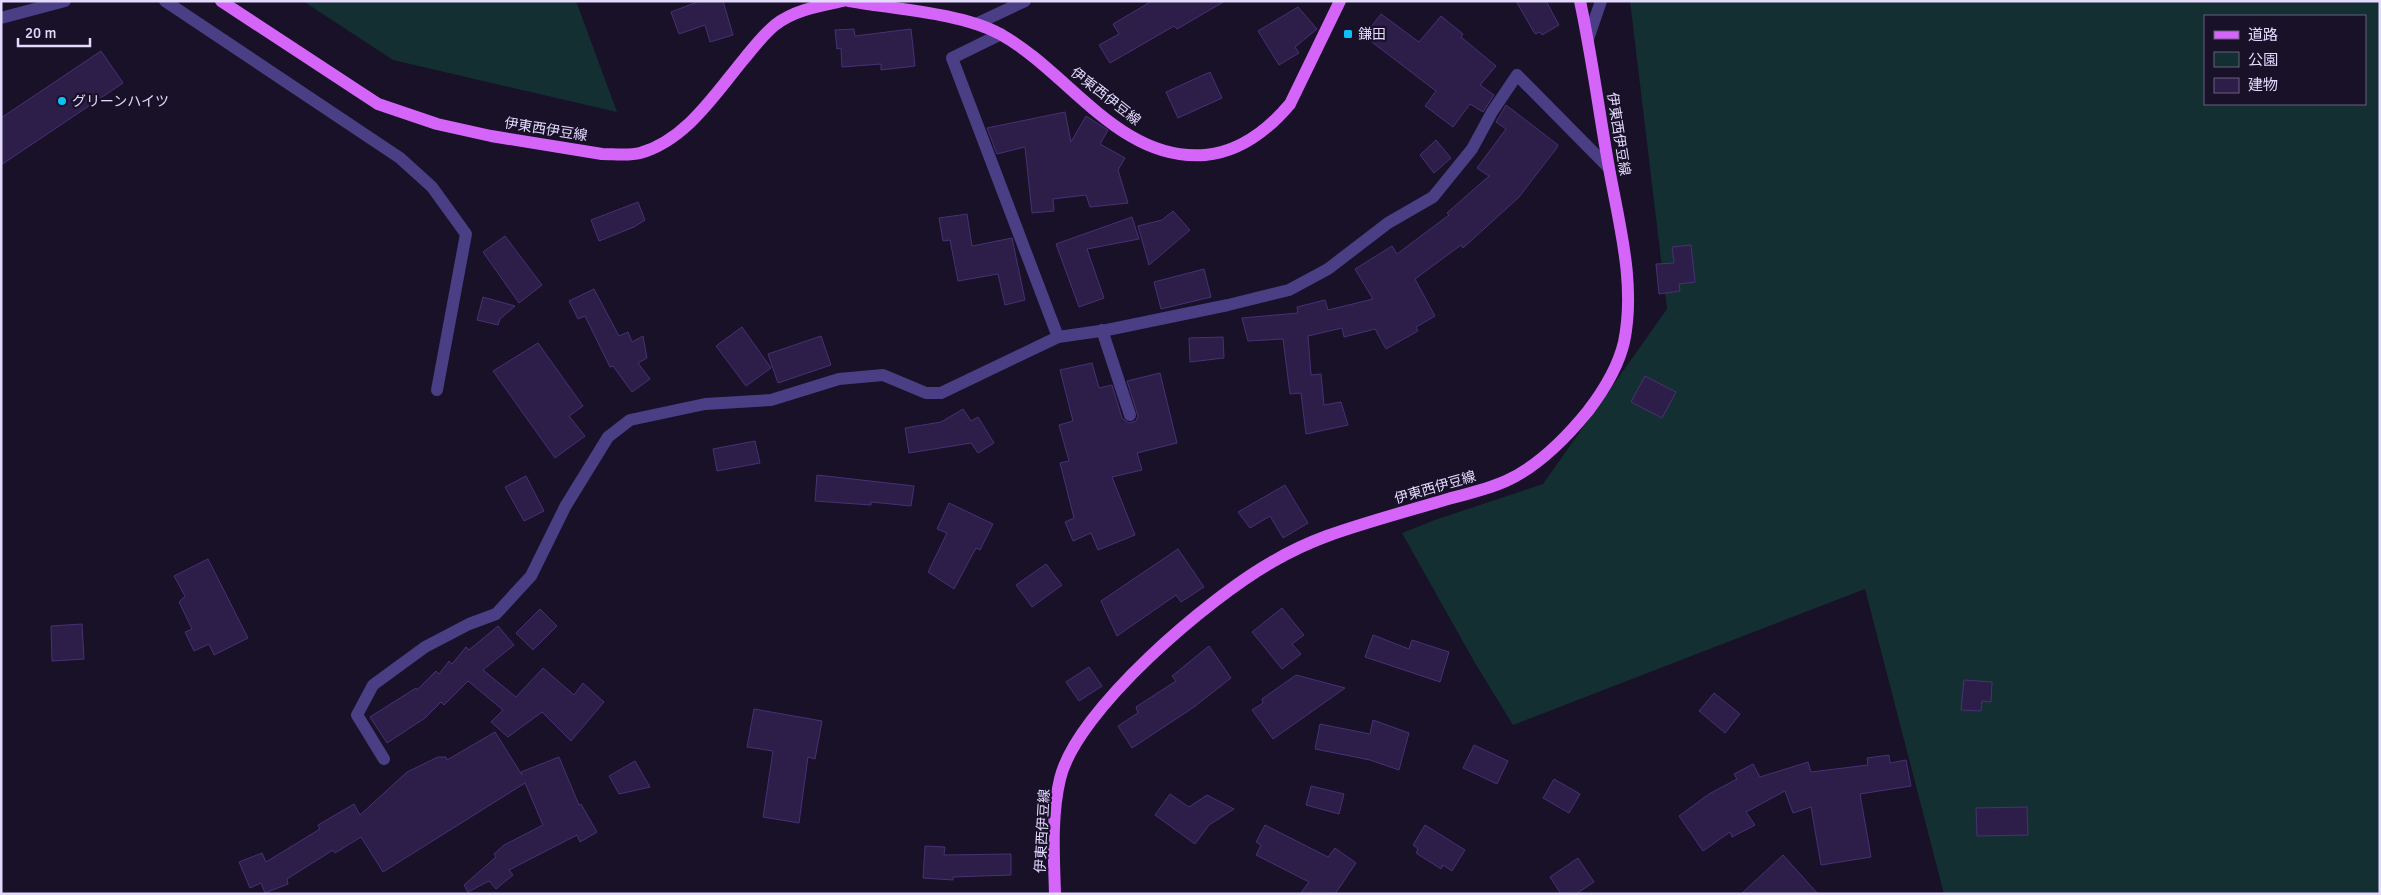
<svg xmlns="http://www.w3.org/2000/svg" width="2381" height="895" font-family="Signika,'Noto Sans JP',sans-serif">
	<style>
		.green { fill: #142f32; fill-rule: evenodd }
		.building { fill: #2c1e49; stroke: #473174 }
		.lines { fill: none; stroke-linecap: round; stroke-linejoin: round }
		.street { stroke: #4a3e85; stroke-width: 12 }
		.primary { stroke: #d565f9; stroke-width: 12 }
		.poi-dot { fill: #0dc0f6; stroke: #181128; stroke-width: 2 }
		.labels { text-anchor: middle; stroke-width: 4.5; stroke-linejoin: round; paint-order: stroke }
		.poi-label { font-size: 14px; fill: #e3dafe; stroke: #181128; text-anchor: start }
		.street-label { font-size: 14px; fill: #e3dafe; stroke: #181128 }
	</style>
	<rect width="100%" height="100%" fill="#181128"/>
	<!-- green -->
	<g class="green">
		<path d="M 303,1 L 576,1 L 617,112 L 393,60 Z"/>
		<path d="M 1630,1 L 2380,1 L 2380,894 L 1944,894 L 1865,589 L 1513,725 L 1475,663 L 1402,533 L 1435,520 L 1543,484 L 1667,309 ZM 2205,16 L 2365,16 L 2365,104 L 2205,104 Z"/>
	</g>
	<!-- building -->
	<g class="building">
		<path d="M 700,1 L 723,1 L 733,35 L 710,42 L 705,25 L 679,34 L 671,12 Z"/>
		<path d="M 1152,1 L 1225,1 L 1177,29 L 1174,26 L 1110,63 L 1099,45 L 1119,34 L 1113,24 Z"/>
		<path d="M 1516,1 L 1546,1 L 1559,25 L 1542,35 L 1540,32 L 1535,34 Z"/>
		<path d="M 1298,7 L 1317,29 L 1295,47 L 1299,53 L 1279,65 L 1258,31 Z"/>
		<path d="M 1381,14 L 1419,42 L 1441,16 L 1463,34 L 1461,37 L 1496,66 L 1480,85 L 1494,95 L 1483,112 L 1470,104 L 1453,127 L 1425,106 L 1436,91 L 1364,36 Z"/>
		<path d="M 854,29 L 855,36 L 911,29 L 915,66 L 881,70 L 881,64 L 842,67 L 841,48 L 837,49 L 835,30 Z"/>
		<path d="M 101,51 L 123,83 L 1,165 L 1,118 Z"/>
		<path d="M 1210,72 L 1222,98 L 1178,118 L 1166,92 Z"/>
		<path d="M 1506,105 L 1558,145 L 1556,149 L 1519,197 L 1463,248 L 1461,245 L 1415,279 L 1435,316 L 1416,327 L 1418,331 L 1386,349 L 1375,329 L 1344,337 L 1342,328 L 1308,336 L 1311,375 L 1321,374 L 1324,405 L 1341,402 L 1348,425 L 1306,434 L 1301,393 L 1290,394 L 1283,339 L 1248,341 L 1242,318 L 1298,313 L 1297,307 L 1325,300 L 1328,310 L 1373,299 L 1355,269 L 1392,246 L 1397,254 L 1449,215 L 1447,213 L 1489,176 L 1477,168 L 1506,129 L 1496,122 Z"/>
		<path d="M 1065,112 L 1071,142 L 1086,116 L 1108,130 L 1100,144 L 1125,158 L 1118,170 L 1128,203 L 1090,207 L 1086,195 L 1053,199 L 1054,211 L 1032,213 L 1025,147 L 997,154 L 987,128 Z"/>
		<path d="M 1436,140 L 1451,158 L 1434,173 L 1420,155 Z"/>
		<path d="M 638,202 L 645,220 L 634,227 L 599,241 L 591,220 Z"/>
		<path d="M 1173,211 L 1190,230 L 1149,265 L 1138,226 L 1162,220 Z"/>
		<path d="M 967,214 L 972,246 L 1012,238 L 1025,300 L 1005,305 L 998,274 L 958,281 L 950,240 L 943,241 L 939,218 Z"/>
		<path d="M 1132,217 L 1139,239 L 1087,249 L 1104,298 L 1079,307 L 1056,244 Z"/>
		<path d="M 505,236 L 542,285 L 519,303 L 483,252 Z"/>
		<path d="M 1691,245 L 1695,282 L 1679,284 L 1680,291 L 1659,294 L 1656,264 L 1674,263 L 1672,247 Z"/>
		<path d="M 1204,269 L 1211,297 L 1161,309 L 1154,282 Z"/>
		<path d="M 594,289 L 619,336 L 628,332 L 632,342 L 643,336 L 647,358 L 638,363 L 650,379 L 632,392 L 613,366 L 610,367 L 585,316 L 578,319 L 569,301 Z"/>
		<path d="M 483,297 L 515,306 L 500,319 L 498,325 L 477,320 Z"/>
		<path d="M 742,327 L 771,368 L 746,386 L 716,346 Z"/>
		<path d="M 821,336 L 831,365 L 778,383 L 768,354 Z"/>
		<path d="M 1223,337 L 1224,358 L 1190,362 L 1189,338 Z"/>
		<path d="M 538,343 L 583,406 L 569,416 L 585,436 L 555,458 L 493,371 Z"/>
		<path d="M 1092,363 L 1099,388 L 1112,385 L 1122,418 L 1129,423 L 1136,421 L 1138,416 L 1127,381 L 1160,373 L 1177,443 L 1137,453 L 1142,470 L 1112,477 L 1135,535 L 1098,550 L 1091,533 L 1073,541 L 1065,522 L 1074,518 L 1060,463 L 1069,461 L 1059,425 L 1073,421 L 1060,370 Z"/>
		<path d="M 1645,376 L 1676,392 L 1662,418 L 1631,402 Z"/>
		<path d="M 963,409 L 971,421 L 978,417 L 994,443 L 978,453 L 971,443 L 909,453 L 905,428 L 941,422 Z"/>
		<path d="M 755,441 L 760,463 L 717,471 L 713,449 Z"/>
		<path d="M 817,475 L 914,486 L 911,506 L 871,502 L 871,505 L 815,501 Z"/>
		<path d="M 526,476 L 544,511 L 524,521 L 505,487 Z"/>
		<path d="M 1285,485 L 1308,523 L 1283,538 L 1270,516 L 1250,528 L 1238,512 Z"/>
		<path d="M 949,503 L 993,524 L 980,550 L 976,548 L 954,589 L 928,572 L 947,533 L 937,529 Z"/>
		<path d="M 1178,549 L 1204,587 L 1181,602 L 1176,595 L 1117,636 L 1101,601 Z"/>
		<path d="M 208,559 L 248,638 L 214,655 L 209,644 L 194,651 L 185,632 L 192,629 L 179,602 L 185,596 L 174,576 Z"/>
		<path d="M 1046,564 L 1062,585 L 1032,607 L 1016,585 Z"/>
		<path d="M 1282,608 L 1304,635 L 1292,644 L 1301,654 L 1282,669 L 1252,632 Z"/>
		<path d="M 540,609 L 557,626 L 533,650 L 516,633 Z"/>
		<path d="M 82,624 L 84,659 L 52,661 L 51,626 Z"/>
		<path d="M 498,626 L 514,645 L 483,670 L 516,697 L 543,668 L 574,695 L 583,683 L 604,702 L 571,741 L 542,712 L 508,737 L 491,722 L 503,710 L 468,681 L 444,705 L 441,702 L 425,718 L 387,743 L 370,717 L 416,688 L 417,690 L 436,671 L 439,674 L 449,661 L 452,664 L 466,647 L 469,650 Z"/>
		<path d="M 1373,635 L 1409,649 L 1412,640 L 1449,652 L 1440,682 L 1365,657 Z"/>
		<path d="M 1209,646 L 1231,678 L 1194,707 L 1132,748 L 1118,726 L 1138,713 L 1136,707 L 1176,681 L 1172,676 Z"/>
		<path d="M 1089,667 L 1102,686 L 1079,701 L 1066,682 Z"/>
		<path d="M 1296,675 L 1345,688 L 1273,739 L 1252,710 L 1263,703 L 1262,699 Z"/>
		<path d="M 1964,680 L 1992,682 L 1991,702 L 1982,701 L 1981,711 L 1961,710 Z"/>
		<path d="M 1714,693 L 1740,714 L 1725,733 L 1699,711 Z"/>
		<path d="M 754,709 L 822,721 L 815,759 L 808,757 L 799,823 L 763,817 L 773,751 L 747,747 Z"/>
		<path d="M 1373,720 L 1409,733 L 1399,770 L 1370,760 L 1315,749 L 1320,724 L 1370,734 Z"/>
		<path d="M 495,732 L 522,775 L 521,772 L 559,757 L 579,805 L 581,804 L 597,832 L 580,842 L 577,835 L 509,870 L 513,875 L 496,889 L 489,881 L 468,892 L 464,885 L 496,857 L 494,854 L 504,845 L 543,825 L 525,783 L 383,872 L 361,837 L 335,853 L 333,850 L 287,879 L 288,884 L 265,893 L 261,883 L 250,888 L 239,862 L 262,853 L 266,862 L 320,829 L 318,825 L 354,804 L 360,815 L 407,772 L 438,757 L 446,757 L 447,760 Z"/>
		<path d="M 1474,745 L 1508,761 L 1497,784 L 1463,768 Z"/>
		<path d="M 1889,755 L 1890,763 L 1906,760 L 1911,786 L 1860,794 L 1871,857 L 1821,865 L 1811,807 L 1793,813 L 1785,791 L 1746,812 L 1755,825 L 1732,837 L 1730,832 L 1703,851 L 1679,816 L 1709,794 L 1737,779 L 1734,774 L 1753,764 L 1760,777 L 1808,762 L 1811,772 L 1868,765 L 1867,758 Z"/>
		<path d="M 635,761 L 650,787 L 619,794 L 609,776 Z"/>
		<path d="M 1554,779 L 1580,794 L 1569,813 L 1543,798 Z"/>
		<path d="M 1311,786 L 1344,794 L 1339,814 L 1306,805 Z"/>
		<path d="M 1170,794 L 1189,807 L 1207,795 L 1234,809 L 1209,825 L 1195,844 L 1155,815 Z"/>
		<path d="M 2027,807 L 2028,835 L 1977,836 L 1976,808 Z"/>
		<path d="M 1265,825 L 1328,857 L 1335,848 L 1356,863 L 1335,894 L 1300,894 L 1309,882 L 1256,855 L 1261,845 L 1256,842 Z"/>
		<path d="M 1425,825 L 1465,850 L 1452,871 L 1443,865 L 1441,869 L 1416,853 L 1418,849 L 1413,845 Z"/>
		<path d="M 925,846 L 945,847 L 944,855 L 1011,854 L 1011,875 L 953,877 L 953,880 L 923,878 Z"/>
		<path d="M 1783,855 L 1818,894 L 1741,894 Z"/>
		<path d="M 1578,858 L 1594,882 L 1576,894 L 1561,894 L 1550,877 Z"/>
	</g>
	<g class="lines">
		<!-- street -->
		<g class="street">
			<path d="M 165,1 L 400,158 L 432,187 L 466,234 L 437,390"/>
			<path d="M 1,18 L 65,1"/>
			<path d="M 976,24 L 1025,1"/>
			<path d="M 1001,34 L 952,58 L 1058,337"/>
			<path d="M 1588,39 L 1601,1"/>
			<path d="M 1102,330 L 1130,415"/>
			<path d="M 384,759 L 357,715 L 373,685 L 425,647 L 469,624 L 496,614 L 531,576 L 565,507 L 608,437 L 630,420 L 705,404 L 771,400 L 839,379 L 883,375 L 926,393 L 941,393 L 1058,337 L 1107,330 L 1228,305 L 1289,290 L 1328,269 L 1388,223 L 1433,197 L 1472,149 L 1492,112 L 1517,75 L 1609,168"/>
		</g>
		<!-- primary -->
		<g class="primary">
			<path d="M 221,1 L 378,104 L 437,124 L 491,136 L 602,154 C 614,154 629,156 640,153 C 686,140 715,94 744,59 C 753,48 763,35 775,25 C 794,10 819,6 843,1"/>
			<path d="M 849,1 C 894,9 961,13 1000,34 C 1068,71 1119,162 1205,155 C 1240,152 1268,130 1290,104 L 1340,1"/>
			<path d="M 1055,894 C 1054,857 1051,816 1060,779 C 1076,710 1210,597 1272,562 C 1289,552 1308,543 1327,536 C 1366,522 1408,511 1448,499 C 1467,494 1488,489 1506,481 C 1539,466 1566,438 1588,411 C 1604,390 1618,368 1624,342 C 1636,284 1619,224 1609,168 C 1599,112 1592,57 1580,1"/>
		</g>
	</g>
	<!-- markers -->
	<g class="poi-dot">
		<rect x="1343" y="29" width="10" height="10" rx="2.5"/>
		<circle cx="62" cy="101" r="5"/>
	</g>
	<g class="labels">
		<!-- poi labels -->
		<g class="poi-label">
			<text x="1358" y="39">鎌田</text>
			<text x="72" y="106">グリーンハイツ</text>
		</g>
		<!-- street labels -->
		<g class="street-label">
			<text transform="translate(1106 96) rotate(38)" y="5">伊東西伊豆線</text>
			<text transform="translate(546 129) rotate(9)" y="5">伊東西伊豆線</text>
			<text transform="translate(1619 134) rotate(81)" y="5">伊東西伊豆線</text>
			<text transform="translate(1435 487) rotate(-16)" y="5">伊東西伊豆線</text>
			<text transform="translate(1042 831) rotate(-87)" y="5">伊東西伊豆線</text>
		</g>
	</g>
	<!-- border -->
	<rect width="2381" height="895" fill="none" stroke="#e3dafe" stroke-width="5"/>
	<!-- legend -->
	<rect x="2204" y="15" width="162" height="90" fill="#181128" stroke="#69617e"/>
	<rect x="2214" y="31" width="25" height="8" fill="#d565f9" stroke="#69617e"/>
	<text x="2248" y="40" font-size="15" fill="#e3dafe">道路</text>
	<rect x="2214" y="52" width="25" height="15" fill="#142f32" stroke="#69617e"/>
	<text x="2248" y="65" font-size="15" fill="#e3dafe">公園</text>
	<rect x="2214" y="78" width="25" height="15" fill="#2c1e49" stroke="#69617e"/>
	<text x="2248" y="90" font-size="15" fill="#e3dafe">建物</text>
	<!-- scale -->
	<path d="M18 38v8h72v-8" fill="none" stroke="#e3dafe" stroke-width="2.5"/>
	<text x="25" y="38" font-size="15" fill="#e3dafe" stroke="#181128" stroke-width="4" paint-order="stroke">20 m</text>
</svg>
